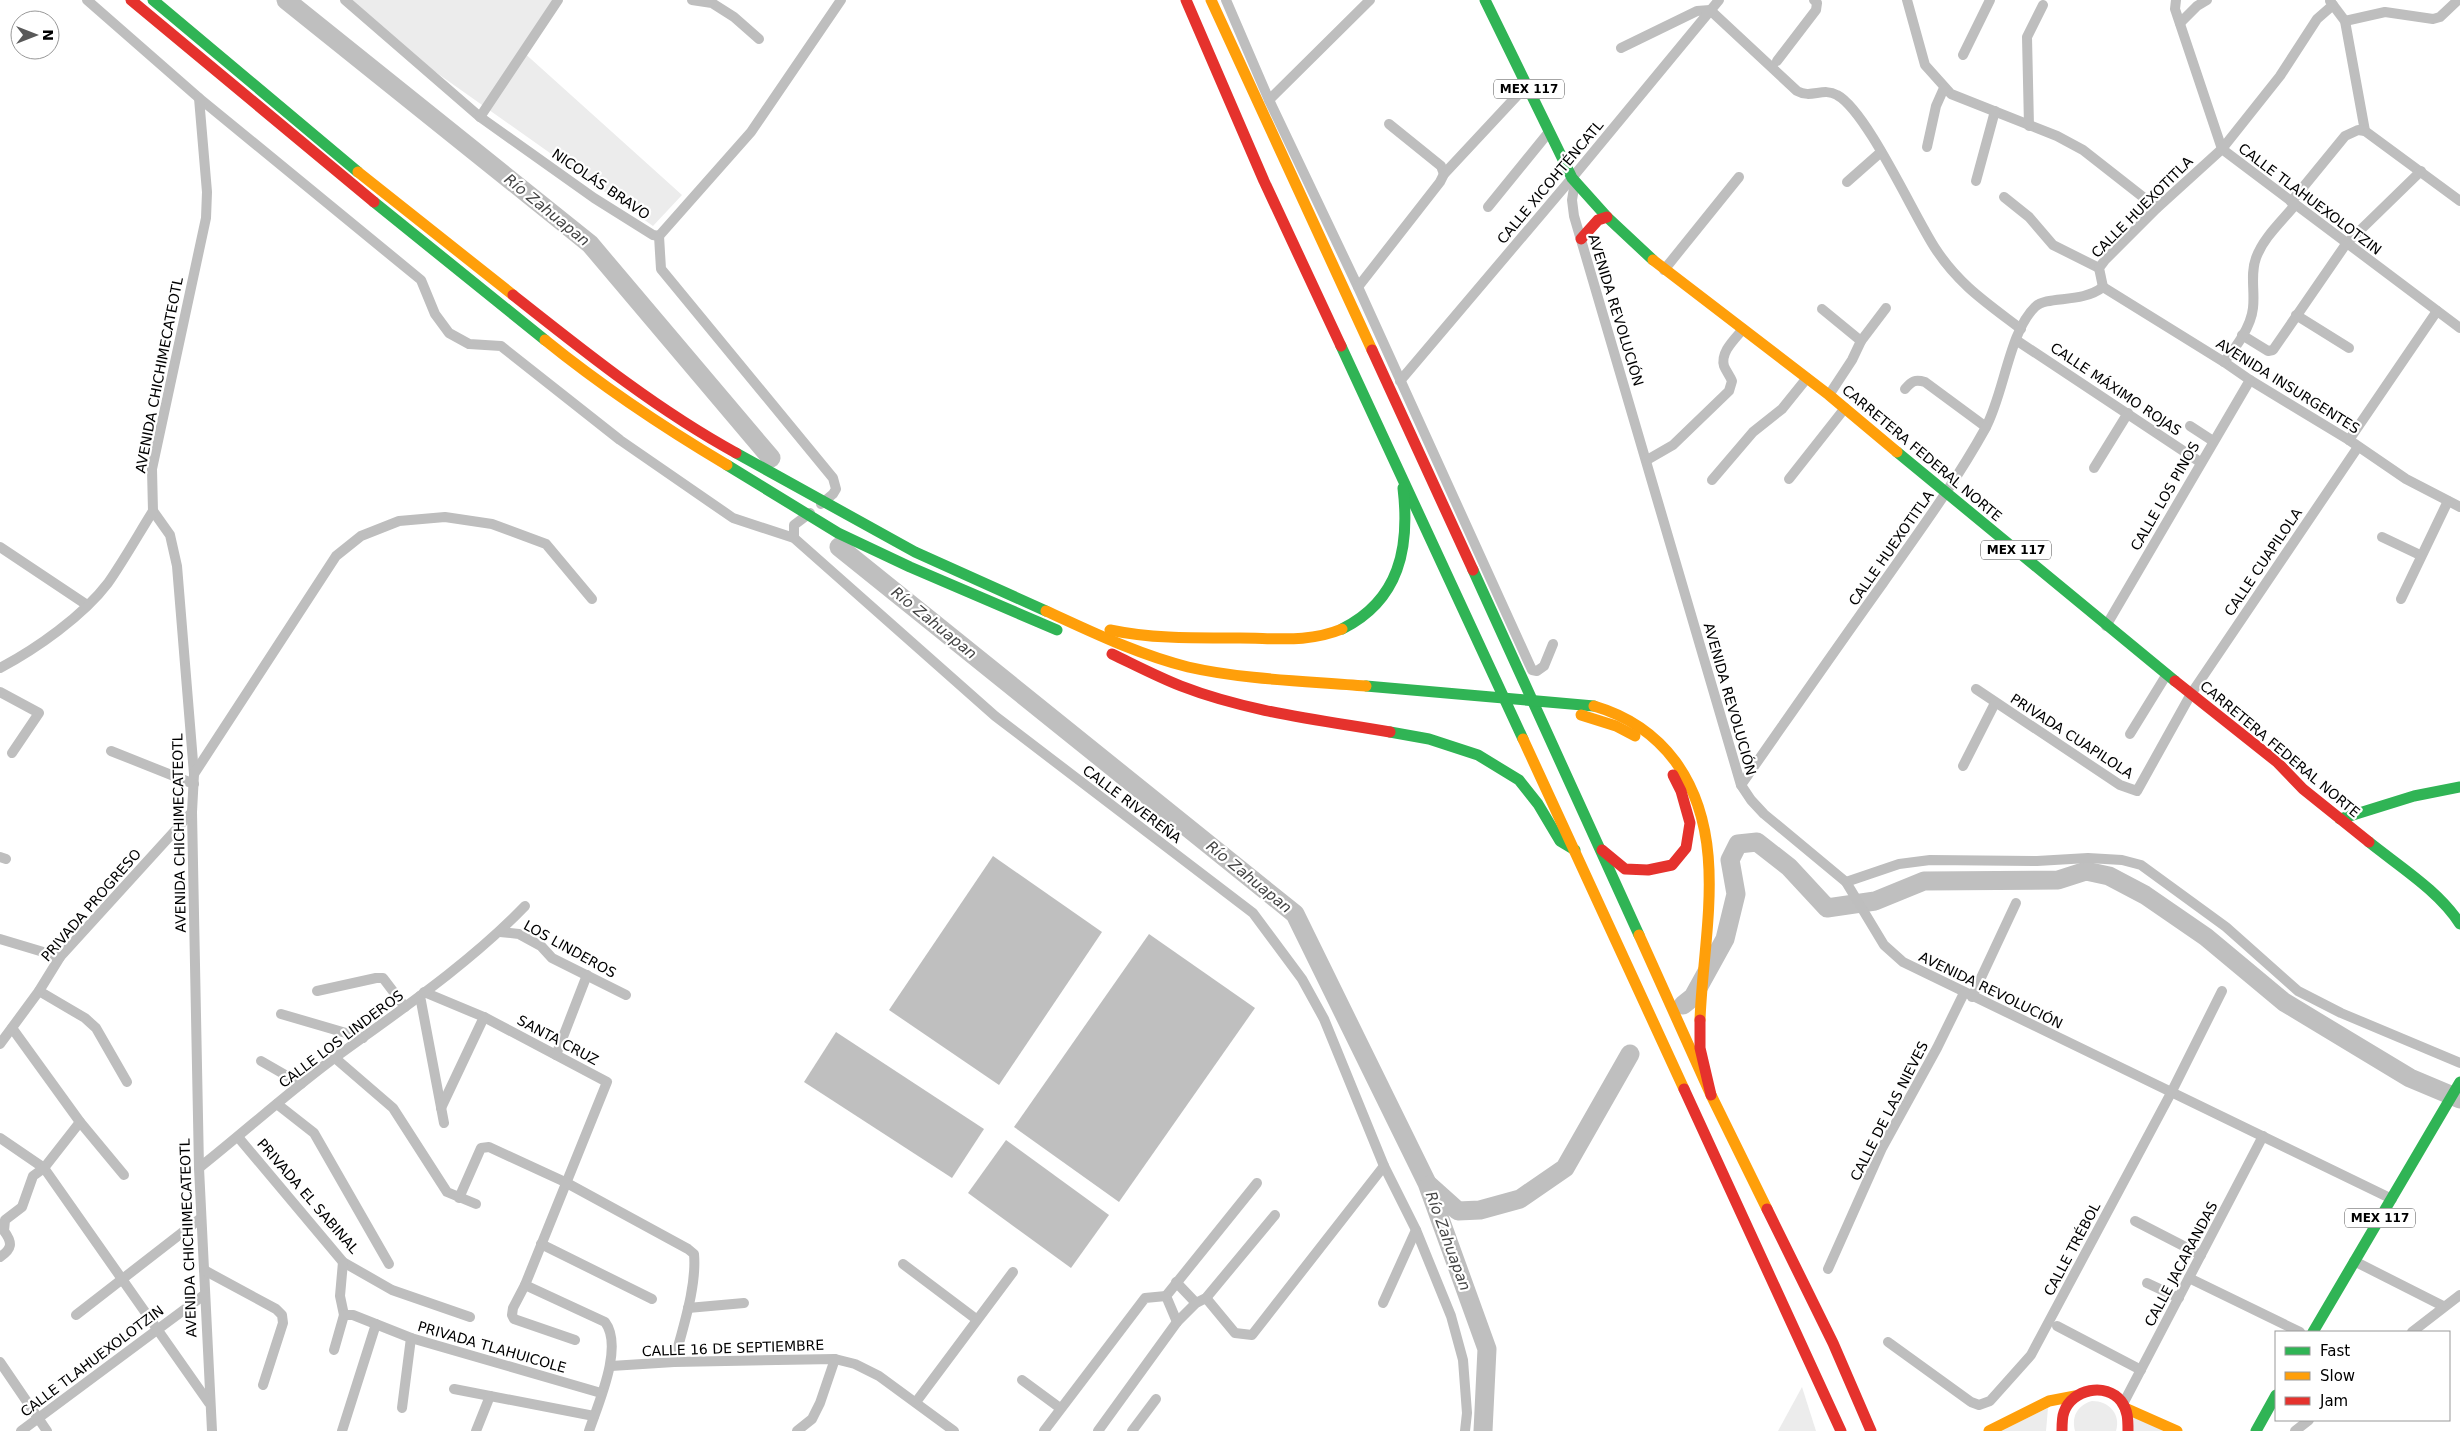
<svg xmlns="http://www.w3.org/2000/svg" width="2460" height="1431" font-family="'DejaVu Sans',sans-serif">
	<style>
		.green { fill: #ececec }
		.water { fill: #bfbfbf }
		.lines { fill: none; stroke-linecap: round; stroke-linejoin: round }
		.river { stroke: #bfbfbf; stroke-width: 19 }
		.street { stroke: #bebebe; stroke-width: 10 }
		.fast { stroke: #30b455; stroke-width: 11 }
		.slow { stroke: #ff9f0a; stroke-width: 11 }
		.jam { stroke: #e5322d; stroke-width: 11 }
		.labels { text-anchor: middle; stroke-width: 4.5; stroke-linejoin: round; paint-order: stroke }
		.shield { fill: #fff; stroke: #4c4c4c; stroke-width: 1 }
		.shield-label { font-size: 12px; font-weight: bold; fill: #000 }
		.street-label { font-size: 14px; fill: #000; stroke: #fff }
		.water-label { font-size: 15px; font-style: italic; fill: #444; stroke: #fff }
	</style>
	<rect width="100%" height="100%" fill="#fff"/>
	<!-- green -->
	<g class="green">
		<path d="M 352,0 L 554,0 L 521,50 L 682,195 L 653,226 L 403,49 Z"/>
		<path d="M 1802,1387 L 1816,1431 L 1778,1431 Z"/>
		<path d="M 2092,1401 C 2109,1401 2121,1414 2116,1431 L 2075,1431 C 2071,1416 2078,1405 2092,1401 Z"/>
		<path d="M 2048,1408 L 2046,1431 L 2001,1431 Z"/>
		<path d="M 2130,1413 L 2164,1431 L 2129,1431 Z"/>
	</g>
	<!-- water -->
	<g class="water">
		<path d="M 993,856 L 1102,932 L 999,1085 L 889,1010 Z"/>
		<path d="M 1149,934 L 1255,1008 L 1119,1202 L 1014,1127 Z"/>
		<path d="M 836,1032 L 984,1129 L 952,1178 L 804,1082 Z"/>
		<path d="M 1006,1140 L 1109,1215 L 1071,1268 L 968,1193 Z"/>
	</g>
	<g class="lines">
		<!-- river -->
		<g class="river">
			<path d="M 286,0 L 590,244 L 771,458"/>
			<path d="M 839,547 L 1295,914 L 1427,1183 L 1487,1349 L 1483,1431"/>
			<path d="M 1683,1005 L 1693,997 L 1725,939 L 1736,894 L 1730,860 L 1738,844 L 1757,842 L 1789,867 L 1827,908 L 1875,901 L 1924,881 L 2058,880 L 2086,871 L 2109,876 L 2145,895 L 2206,937 L 2284,1002 L 2410,1078 L 2460,1099"/>
			<path d="M 1429,1185 L 1458,1211 L 1480,1210 L 1520,1199 L 1565,1168 L 1630,1054"/>
		</g>
		<!-- street -->
		<g class="street">
			<path d="M 87,0 L 199,98 L 421,280 L 435,314 L 449,333 L 469,344 L 501,346 L 620,440 L 733,518 L 794,538 L 995,716 L 1253,913 L 1302,979 L 1324,1019 L 1384,1166 L 1416,1230 L 1451,1316 L 1463,1360 L 1467,1413 L 1465,1431"/>
			<path d="M 345,0 L 480,117 L 594,198 L 653,235 L 659,236"/>
			<path d="M 692,0 L 712,3 L 734,17 L 759,39"/>
			<path d="M 1226,0 L 1269,100 L 1358,287 L 1532,670 L 1537,671 L 1544,666 L 1553,644"/>
			<path d="M 1907,0 L 1925,65 L 1951,94 L 2057,136 L 2083,150 L 2157,208"/>
			<path d="M 2176,0 L 2175,9 L 2222,149 L 2460,328"/>
			<path d="M 2330,1 L 2345,21 L 2365,131 L 2460,201"/>
			<path d="M 2345,21 L 2385,12 L 2433,19 L 2440,17 L 2458,0"/>
			<path d="M 2180,23 L 2197,6 L 2207,0"/>
			<path d="M 1621,48 L 1697,11 L 1710,10 L 1797,91 C 1811,99 1823,87 1837,95 C 1867,111 1914,216 1935,248 C 1959,285 1987,303 2021,329"/>
			<path d="M 1963,55 L 1990,0"/>
			<path d="M 1777,61 L 1816,10 L 1817,3 L 1814,0"/>
			<path d="M 199,98 L 207,192 L 206,218 L 152,469 L 153,511 L 170,535 L 177,566 L 194,774 L 192,812 L 199,1168 L 212,1431"/>
			<path d="M 1269,100 L 1370,0"/>
			<path d="M 480,117 L 558,0"/>
			<path d="M 1389,124 L 1441,166 L 1444,174"/>
			<path d="M 2029,126 L 2027,37 L 2043,5"/>
			<path d="M 1927,147 L 1936,106 L 1944,88"/>
			<path d="M 1976,181 L 1995,111"/>
			<path d="M 1575,182 L 1572,200 L 1574,216 L 1741,785 L 1751,800 L 1764,814 L 1846,882 L 1884,945 L 1903,962 L 2392,1199"/>
			<path d="M 1847,182 L 1881,152"/>
			<path d="M 2004,197 L 2029,217 L 2053,245 L 2099,268"/>
			<path d="M 2291,202 L 2345,136 L 2358,130 L 2365,131"/>
			<path d="M 1488,207 L 1549,132"/>
			<path d="M 659,236 L 661,269 L 833,478 L 836,489 L 833,494 L 821,504"/>
			<path d="M 659,236 L 751,132 L 841,0"/>
			<path d="M 1664,270 L 1739,177"/>
			<path d="M 1358,287 L 1440,182 L 1444,174 L 1527,85"/>
			<path d="M 2103,287 L 2224,362 L 2250,380 L 2349,440 L 2406,479 L 2460,507"/>
			<path d="M 2103,287 L 2099,268 L 2105,260 L 2157,208 L 2222,149 L 2280,76 L 2317,19 L 2333,5"/>
			<path d="M 1822,309 L 1861,341"/>
			<path d="M 2296,315 L 2349,348"/>
			<path d="M 2242,335 L 2268,351 L 2273,350 L 2346,244 L 2421,171"/>
			<path d="M 2016,340 L 2200,462"/>
			<path d="M 2224,362 C 2236,347 2251,327 2253,308 C 2255,291 2250,274 2256,258 C 2263,238 2282,221 2295,205"/>
			<path d="M 1400,381 L 1572,178 L 1719,0"/>
			<path d="M 1905,389 C 1912,381 1915,379 1925,382 L 1986,427"/>
			<path d="M 1829,395 L 1852,360 L 1861,341 L 1886,308"/>
			<path d="M 2190,426 L 2213,441"/>
			<path d="M 2349,440 L 2437,311"/>
			<path d="M 1647,460 L 1673,445 L 1729,391 L 1732,381 C 1730,376 1726,371 1724,366 C 1720,352 1735,339 1743,329"/>
			<path d="M 2094,468 L 2128,413"/>
			<path d="M 1789,479 L 1845,408"/>
			<path d="M 1712,480 L 1753,432 L 1782,409 L 1807,378"/>
			<path d="M 2382,537 L 2420,555"/>
			<path d="M 794,538 L 794,525 L 810,513"/>
			<path d="M 0,547 L 87,605"/>
			<path d="M 2401,599 L 2448,501"/>
			<path d="M 2106,626 L 2250,380"/>
			<path d="M 0,668 C 36,649 83,616 108,583 C 124,560 138,535 153,511"/>
			<path d="M 1976,689 L 2120,785 L 2137,791 L 2191,694 L 2358,447"/>
			<path d="M 0,692 L 39,713 L 12,753"/>
			<path d="M 2130,734 L 2167,674"/>
			<path d="M 111,751 L 194,784"/>
			<path d="M 1963,766 L 1995,703"/>
			<path d="M 194,774 L 336,556 L 361,536 L 399,521 L 445,517 L 492,524 L 546,544 L 592,599"/>
			<path d="M 1741,785 C 1788,718 1835,650 1883,583 C 1918,533 1955,483 1985,429 C 2004,395 2009,332 2035,307 C 2048,295 2081,304 2103,287"/>
			<path d="M 0,857 L 6,859"/>
			<path d="M 1846,882 L 1899,864 L 1930,860 L 2037,861 L 2088,858 L 2122,860 L 2141,865 L 2226,927 L 2298,991 L 2341,1013 L 2460,1063"/>
			<path d="M 500,932 L 519,934 L 541,946 L 552,958 L 626,995"/>
			<path d="M 0,939 L 60,957"/>
			<path d="M 39,991 L 85,1018 L 96,1028 L 127,1082"/>
			<path d="M 317,991 L 376,978 L 383,978 L 405,1007"/>
			<path d="M 424,992 L 484,1017 L 607,1082 L 525,1285 L 513,1308 L 512,1315 L 514,1319 L 575,1340"/>
			<path d="M 420,996 L 444,1123"/>
			<path d="M 1972,997 L 2016,903"/>
			<path d="M 281,1014 L 363,1038"/>
			<path d="M 12,1028 L 80,1122 L 124,1175"/>
			<path d="M 0,1044 L 39,991 L 60,957 L 192,812"/>
			<path d="M 556,1055 L 587,975"/>
			<path d="M 335,1058 L 393,1108 L 447,1192 L 476,1204"/>
			<path d="M 261,1061 L 301,1084"/>
			<path d="M 277,1104 L 314,1133 L 389,1264"/>
			<path d="M 441,1108 L 484,1017"/>
			<path d="M 238,1137 L 343,1262 L 392,1290 L 470,1317"/>
			<path d="M 0,1138 L 44,1168 L 209,1403"/>
			<path d="M 199,1168 C 243,1133 284,1096 329,1062 C 396,1013 467,966 525,906"/>
			<path d="M 459,1198 L 481,1148 L 489,1147 L 565,1182 L 688,1249 L 694,1254 C 697,1287 682,1330 674,1362"/>
			<path d="M 2135,1221 L 2201,1255"/>
			<path d="M 541,1244 L 652,1299"/>
			<path d="M 0,1257 C 12,1249 13,1243 4,1231 L 5,1220 L 22,1207 L 33,1176 L 44,1168 L 80,1122"/>
			<path d="M 2354,1261 L 2443,1306"/>
			<path d="M 343,1262 L 340,1296 L 344,1315"/>
			<path d="M 903,1264 L 976,1319"/>
			<path d="M 1828,1269 L 1882,1148 L 1937,1048 L 1964,993"/>
			<path d="M 204,1270 L 276,1309 L 282,1315 L 283,1323 L 263,1385"/>
			<path d="M 2189,1278 L 2300,1332"/>
			<path d="M 1176,1282 L 1196,1303"/>
			<path d="M 2147,1283 L 2179,1298"/>
			<path d="M 525,1285 L 605,1322 C 624,1347 598,1404 589,1431"/>
			<path d="M 1206,1298 L 1235,1333 L 1252,1335 L 1384,1166"/>
			<path d="M 1383,1303 L 1416,1230"/>
			<path d="M 688,1308 L 744,1303"/>
			<path d="M 76,1315 L 201,1218"/>
			<path d="M 1177,1322 L 1166,1296 L 1257,1183"/>
			<path d="M 2057,1326 L 2141,1370"/>
			<path d="M 2412,1332 L 2460,1295"/>
			<path d="M 1888,1342 L 1971,1402 L 1979,1405 L 1990,1401 L 2031,1355 L 2171,1093 L 2222,991"/>
			<path d="M 334,1350 L 344,1315 L 353,1315 L 411,1338 L 601,1393"/>
			<path d="M 0,1362 L 47,1431"/>
			<path d="M 611,1366 L 674,1362 L 835,1359 L 855,1364 L 879,1376 L 954,1431"/>
			<path d="M 1022,1380 L 1060,1408"/>
			<path d="M 454,1389 L 594,1416"/>
			<path d="M 916,1402 L 1013,1272"/>
			<path d="M 2123,1404 L 2263,1136"/>
			<path d="M 402,1408 L 411,1338"/>
			<path d="M 21,1431 L 204,1295"/>
			<path d="M 342,1431 L 376,1324"/>
			<path d="M 476,1431 L 490,1396"/>
			<path d="M 797,1431 L 812,1419 L 820,1403 L 835,1359"/>
			<path d="M 1044,1431 L 1145,1298 L 1166,1296"/>
			<path d="M 1098,1431 L 1177,1322 L 1196,1303 L 1206,1298 L 1275,1215"/>
			<path d="M 1132,1431 L 1156,1399"/>
			<path d="M 2295,1431 L 2309,1420"/>
		</g>
		<!-- fast -->
		<g class="fast">
			<path d="M 153,0 L 358,172"/>
			<path d="M 1485,0 L 1572,178 L 1607,217 L 1653,260"/>
			<path d="M 374,202 L 545,340"/>
			<path d="M 1341,346 L 1523,739"/>
			<path d="M 1897,452 L 2175,681"/>
			<path d="M 736,453 L 915,552 L 1046,611"/>
			<path d="M 727,465 L 838,533 L 910,567 L 1057,630"/>
			<path d="M 1473,570 L 1639,935"/>
			<path d="M 1342,629 C 1400,600 1410,547 1403,488"/>
			<path d="M 1366,686 L 1594,706"/>
			<path d="M 1390,732 L 1429,739 L 1478,755 L 1519,780 L 1538,804 L 1560,841 L 1575,850"/>
			<path d="M 2340,819 L 2414,796 L 2460,787"/>
			<path d="M 2369,842 C 2400,867 2439,891 2460,924"/>
			<path d="M 2313,1332 L 2460,1082"/>
			<path d="M 2256,1431 L 2276,1395"/>
		</g>
		<!-- slow -->
		<g class="slow">
			<path d="M 1211,0 L 1372,350"/>
			<path d="M 358,172 L 513,295"/>
			<path d="M 1653,260 L 1829,395 L 1897,452"/>
			<path d="M 545,340 C 603,387 663,427 727,465"/>
			<path d="M 1046,611 C 1092,632 1139,655 1188,667 C 1245,680 1308,681 1366,686"/>
			<path d="M 1110,630 C 1153,639 1196,638 1240,638 C 1276,638 1308,643 1342,629"/>
			<path d="M 1594,706 C 1628,716 1654,733 1675,761 C 1730,836 1703,934 1700,1020"/>
			<path d="M 1581,715 L 1616,726 L 1635,736"/>
			<path d="M 1523,739 L 1684,1089"/>
			<path d="M 1639,935 L 1711,1095 L 1767,1209"/>
			<path d="M 2125,1408 L 2177,1431"/>
			<path d="M 1989,1431 L 2049,1401 L 2075,1396"/>
		</g>
		<!-- jam -->
		<g class="jam">
			<path d="M 131,0 L 374,202"/>
			<path d="M 1186,0 L 1264,181 L 1341,346"/>
			<path d="M 1581,239 L 1598,220 L 1607,217"/>
			<path d="M 513,295 C 585,352 656,409 736,453"/>
			<path d="M 1372,350 L 1473,570"/>
			<path d="M 1112,654 C 1135,665 1158,677 1181,686 C 1248,712 1320,720 1390,732"/>
			<path d="M 2175,681 L 2277,762 L 2303,789 L 2369,842"/>
			<path d="M 1602,850 L 1625,869 L 1648,870 L 1672,865 L 1686,848 L 1690,823 L 1681,791 L 1673,775"/>
			<path d="M 1700,1020 L 1700,1048 L 1711,1095"/>
			<path d="M 1684,1089 L 1841,1431"/>
			<path d="M 1767,1209 L 1833,1343 L 1871,1431"/>
			<path d="M 2062,1431 C 2062,1425 2062,1417 2064,1412 C 2072,1389 2106,1382 2121,1401 C 2128,1410 2128,1420 2128,1431"/>
		</g>
	</g>
	<g class="labels">
		<!-- shield labels -->
		<g class="shield">
			<rect x="1494" y="79.5" width="70" height="19" rx="4"/>
			<rect x="1981" y="540.5" width="70" height="19" rx="4"/>
			<rect x="2345" y="1208.5" width="70" height="19" rx="4"/>
		</g>
		<g class="shield-label">
			<text x="1529" y="93">MEX 117</text>
			<text x="2016" y="554">MEX 117</text>
			<text x="2380" y="1222">MEX 117</text>
		</g>
		<!-- street labels -->
		<g class="street-label">
			<text transform="translate(1550 182) rotate(-50)" y="5">CALLE XICOHTÉNCATL</text>
			<text transform="translate(601 184) rotate(34)" y="5">NICOLÁS BRAVO</text>
			<text transform="translate(2310 199) rotate(37)" y="5">CALLE TLAHUEXOLOTZIN</text>
			<text transform="translate(2142 207) rotate(-45)" y="5">CALLE HUEXOTITLA</text>
			<text transform="translate(1616 310) rotate(73)" y="5">AVENIDA REVOLUCIÓN</text>
			<text transform="translate(159 375) rotate(-79)" y="5">AVENIDA CHICHIMECATEOTL</text>
			<text transform="translate(2288 386) rotate(32)" y="5">AVENIDA INSURGENTES</text>
			<text transform="translate(2116 389) rotate(34)" y="5">CALLE MÁXIMO ROJAS</text>
			<text transform="translate(1922 453) rotate(40)" y="5">CARRETERA FEDERAL NORTE</text>
			<text transform="translate(2165 496) rotate(-60)" y="5">CALLE LOS PINOS</text>
			<text transform="translate(1891 548) rotate(-55)" y="5">CALLE HUEXOTITLA</text>
			<text transform="translate(2263 562) rotate(-56)" y="5">CALLE CUAPILOLA</text>
			<text transform="translate(1730 699) rotate(74)" y="5">AVENIDA REVOLUCIÓN</text>
			<text transform="translate(2072 736) rotate(33)" y="5">PRIVADA CUAPILOLA</text>
			<text transform="translate(2280 749) rotate(40)" y="5">CARRETERA FEDERAL NORTE</text>
			<text transform="translate(1132 804) rotate(37)" y="5">CALLE RIVEREÑA</text>
			<text transform="translate(179 833) rotate(-91)" y="5">AVENIDA CHICHIMECATEOTL</text>
			<text transform="translate(91 905) rotate(-49)" y="5">PRIVADA PROGRESO</text>
			<text transform="translate(570 949) rotate(29)" y="5">LOS LINDEROS</text>
			<text transform="translate(1991 990) rotate(26)" y="5">AVENIDA REVOLUCIÓN</text>
			<text transform="translate(341 1039) rotate(-37)" y="5">CALLE LOS LINDEROS</text>
			<text transform="translate(558 1040) rotate(28)" y="5">SANTA CRUZ</text>
			<text transform="translate(1889 1111) rotate(-63)" y="5">CALLE DE LAS NIEVES</text>
			<text transform="translate(308 1196) rotate(49)" y="5">PRIVADA EL SABINAL</text>
			<text transform="translate(188 1238) rotate(-92)" y="5">AVENIDA CHICHIMECATEOTL</text>
			<text transform="translate(2072 1249) rotate(-62)" y="5">CALLE TRÉBOL</text>
			<text transform="translate(2181 1264) rotate(-62)" y="5">CALLE JACARANDAS</text>
			<text transform="translate(492 1347) rotate(16)" y="5">PRIVADA TLAHUICOLE</text>
			<text transform="translate(733 1348) rotate(-2)" y="5">CALLE 16 DE SEPTIEMBRE</text>
			<text transform="translate(92 1361) rotate(-37)" y="5">CALLE TLAHUEXOLOTZIN</text>
		</g>
		<!-- water labels -->
		<g class="water-label">
			<text transform="translate(547 210) rotate(39)" y="5">Río Zahuapan</text>
			<text transform="translate(934 623) rotate(39)" y="5">Río Zahuapan</text>
			<text transform="translate(1249 877) rotate(39)" y="5">Río Zahuapan</text>
			<text transform="translate(1448 1241) rotate(70)" y="5">Río Zahuapan</text>
		</g>
	</g>
	<!-- legend -->
	<rect x="2275" y="1331" width="175" height="90" fill="#ffffff" stroke="#999999"/>
	<rect x="2285" y="1347" width="25" height="8" fill="#30b455" stroke="#999999"/>
	<text x="2320" y="1356" font-size="15" fill="#000000">Fast</text>
	<rect x="2285" y="1372" width="25" height="8" fill="#ff9f0a" stroke="#999999"/>
	<text x="2320" y="1381" font-size="15" fill="#000000">Slow</text>
	<rect x="2285" y="1397" width="25" height="8" fill="#e5322d" stroke="#999999"/>
	<text x="2320" y="1406" font-size="15" fill="#000000">Jam</text>
	<!-- north arrow -->
	<g transform="translate(35 35) rotate(90)"><circle r="24" fill="#ffffff" stroke="#999999"/>
	<path d="M0-4L9 19L0 12L-9 19Z" fill="#595959"/>
	<text y="-8" font-size="14" font-weight="bold" text-anchor="middle" fill="#000000">N</text>
	</g>
</svg>
